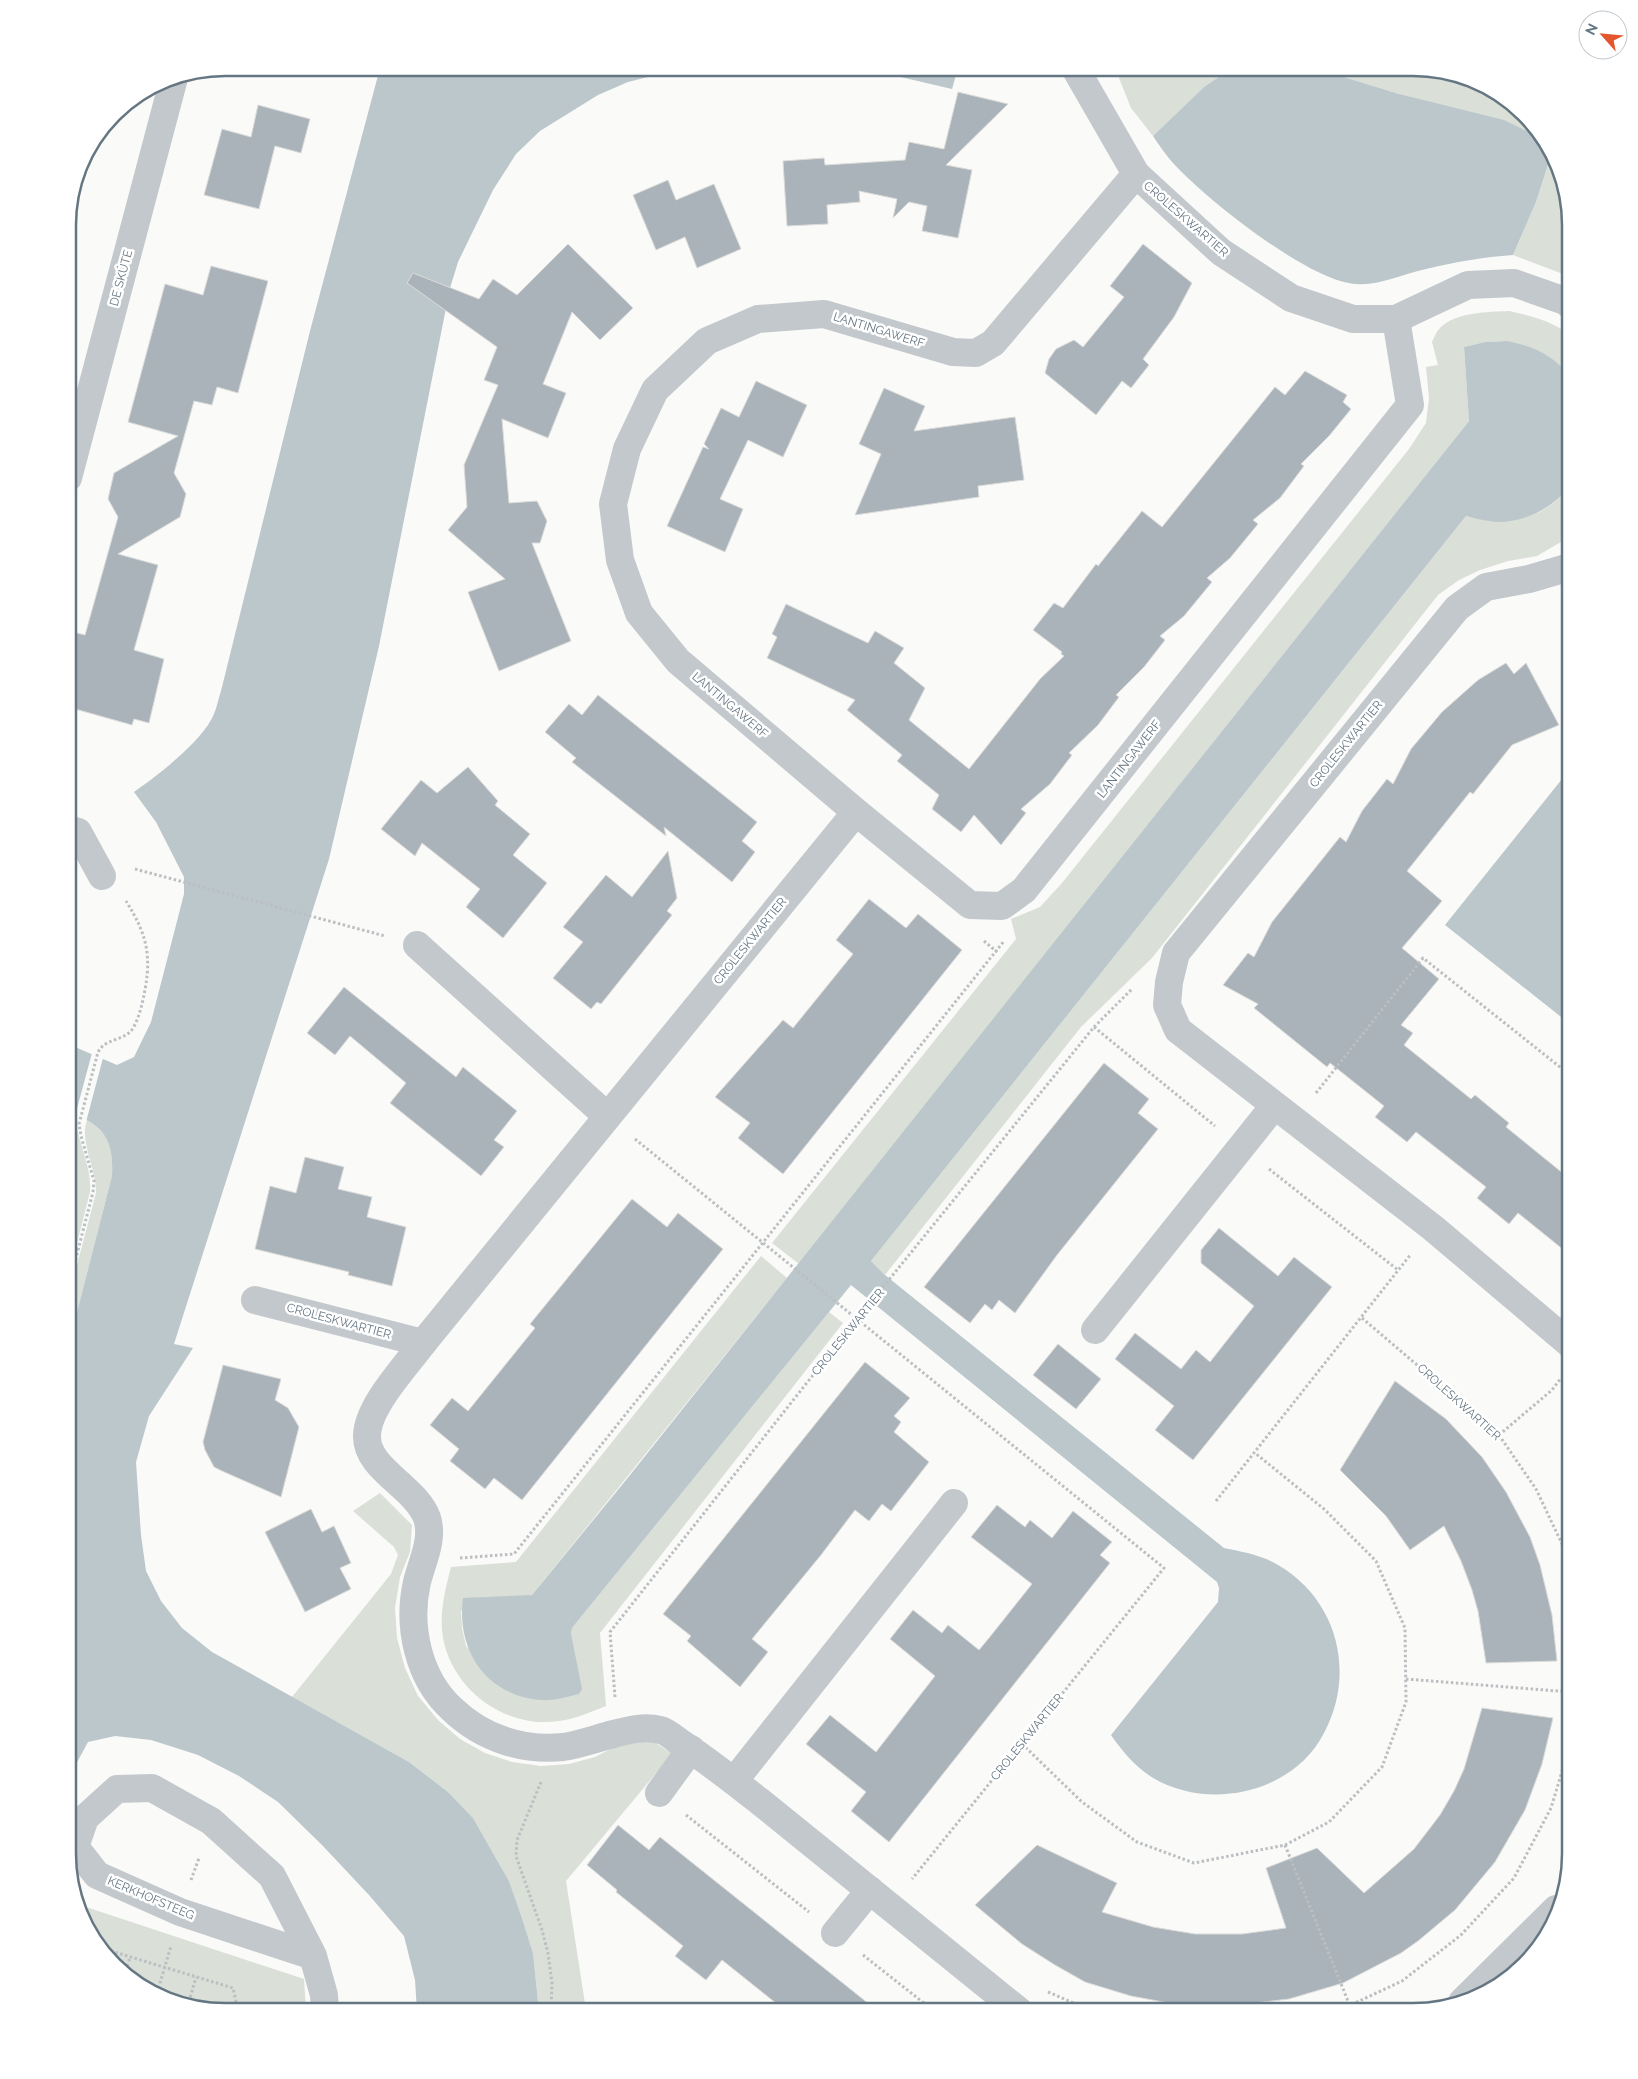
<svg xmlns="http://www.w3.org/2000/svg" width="1638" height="2079" font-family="Raleway,sans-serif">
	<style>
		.green { fill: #dadfd7 }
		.water { fill: #bbc7cb }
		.pier { fill: #fafaf8 }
		.building { fill: #aab3b9; stroke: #dcdcda }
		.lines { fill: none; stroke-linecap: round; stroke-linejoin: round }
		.path { stroke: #bbbfc2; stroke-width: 3; stroke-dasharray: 2.5 2.5; stroke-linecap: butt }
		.minor { stroke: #c3c8cc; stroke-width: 28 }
		.labels { text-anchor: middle; stroke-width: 5; stroke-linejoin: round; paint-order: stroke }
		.street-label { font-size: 12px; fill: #657683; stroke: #fff }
		.rim { fill: none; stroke: #657683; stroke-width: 2.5 }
	</style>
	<rect width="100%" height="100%" fill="#fafaf8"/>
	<!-- green -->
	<g class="green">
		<path d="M 1123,68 L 1232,68 L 1204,87 L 1153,136 L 1131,108 L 1119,78 Z"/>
		<path d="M 1315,68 L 1423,68 L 1492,88 L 1544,138 L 1565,184 L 1570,225 L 1570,254 L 1563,274 L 1513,255 L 1536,202 L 1548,166 L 1399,94 Z"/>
		<path d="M 1509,311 C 1532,316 1552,321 1570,335 L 1570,377 L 1563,368 L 1507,341 L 1485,342 L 1464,347 L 1469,421 L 799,1264 L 772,1243 L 1016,939 L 1011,919 L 1040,907 L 1062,883 L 1409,449 L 1426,423 L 1429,398 L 1426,367 L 1438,365 L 1432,342 C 1434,337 1437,331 1440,328 C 1455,312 1489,312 1509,311 Z"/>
		<path d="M 1570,486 L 1570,527 L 1563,532 L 1566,539 L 1537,556 L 1508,561 L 1480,570 L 1459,580 L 1438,595 L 1152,958 L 1081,1027 L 885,1275 L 871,1261 L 1466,516 C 1509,526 1542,521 1570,486 Z"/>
		<path d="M 68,1114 L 75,1114 L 73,1122 L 76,1122 C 79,1146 92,1167 90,1192 L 68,1279 Z"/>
		<path d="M 87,1120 C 111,1135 113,1149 112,1176 L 68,1347 L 68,1299 L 96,1193 C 97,1169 79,1142 87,1120 Z"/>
		<path d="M 761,1256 L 787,1278 L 532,1595 L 461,1611 L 462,1628 L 466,1646 L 511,1693 L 527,1698 L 559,1699 L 572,1628 L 829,1312 L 843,1323 L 600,1633 L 606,1706 C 591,1712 575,1719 559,1721 C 506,1729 453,1691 443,1638 C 439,1614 445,1590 451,1567 L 516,1562 Z"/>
		<path d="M 380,1493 L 412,1525 L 410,1552 L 400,1577 L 395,1608 L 397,1638 L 405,1668 L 418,1696 L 438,1720 L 460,1739 L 485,1753 L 512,1762 L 541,1766 L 569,1764 L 595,1757 L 626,1741 L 653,1741 L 672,1754 L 566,1881 L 586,2010 L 587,2011 L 539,2011 L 533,1953 L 521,1915 L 509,1881 L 473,1818 L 448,1792 L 409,1762 L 292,1697 L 391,1574 L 398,1555 L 394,1547 L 353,1511 Z"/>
		<path d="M 77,1904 L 304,1979 L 306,2011 L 225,2011 L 146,1991 L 94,1941 Z"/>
	</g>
	<!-- water -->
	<g class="water">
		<path d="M 380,68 L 684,68 L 628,82 L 598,95 L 540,131 L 516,154 L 493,190 L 458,262 L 450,288 L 379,646 L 329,859 L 174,1344 L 193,1348 L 149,1416 L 136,1462 L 141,1535 L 146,1571 L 161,1601 L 182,1628 L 212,1652 L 409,1762 L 448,1792 L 473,1818 L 509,1881 L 521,1915 L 533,1953 L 539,2011 L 417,2011 L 415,1980 L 404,1936 L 369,1895 L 322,1845 L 278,1802 L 239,1776 L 198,1755 L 151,1740 L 115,1736 L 88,1742 L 68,1779 L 68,1347 L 112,1176 C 113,1153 111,1135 90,1122 C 82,1117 76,1114 68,1114 L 68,1044 L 117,1065 L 134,1057 L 151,1022 L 184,894 L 184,877 L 156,822 L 134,792 C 157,776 198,744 211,720 C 216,712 218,700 221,691 L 310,331 Z"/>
		<path d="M 862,68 L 958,68 L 952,89 Z"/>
		<path d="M 1232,68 L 1315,68 L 1399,94 L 1504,120 L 1541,138 L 1546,148 L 1548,165 L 1536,202 L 1513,255 C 1483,257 1455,262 1426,269 C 1403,274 1379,286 1356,284 C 1308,281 1206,199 1173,163 C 1166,155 1159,145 1153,136 L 1204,87 Z"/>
		<path d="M 1507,341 C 1533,346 1554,355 1570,377 L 1570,486 C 1552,509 1520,526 1489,521 C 1481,520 1474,518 1466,516 L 871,1261 L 885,1275 L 1224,1548 C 1243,1552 1262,1555 1278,1565 C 1338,1600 1356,1673 1324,1733 C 1293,1794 1206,1812 1150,1776 C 1134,1765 1122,1751 1111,1735 L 1218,1602 L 1219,1588 L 1217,1582 L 851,1285 L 572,1628 L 571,1634 L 582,1689 L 579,1694 C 567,1697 554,1701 541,1700 C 486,1696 456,1650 463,1598 L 532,1595 L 626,1480 L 1469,421 L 1464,347 L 1485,342 Z"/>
		<path d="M 1570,769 L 1570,1024 L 1445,925 Z"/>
	</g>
	<!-- pier -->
	<path class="pier" d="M 92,1053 L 103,1058 L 86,1122 L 75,1116 Z"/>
	<!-- building -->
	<g class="building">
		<path d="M 958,92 L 1008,104 L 946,165 L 972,170 L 958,238 L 922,231 L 927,206 L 909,202 L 893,218 L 897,199 L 859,191 L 860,202 L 827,205 L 828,224 L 787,226 L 783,161 L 824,158 L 825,165 L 905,160 L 909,142 L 944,149 Z"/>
		<path d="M 258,105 L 310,119 L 301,153 L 275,146 L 259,209 L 204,195 L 222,129 L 251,137 Z"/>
		<path d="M 668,180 L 676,200 L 714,184 L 741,249 L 697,268 L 685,237 L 656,250 L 633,195 Z"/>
		<path d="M 568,244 L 633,308 L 600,340 L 572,312 L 543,384 L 566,393 L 548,438 L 502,419 L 509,503 L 537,501 L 547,521 L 540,543 L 532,543 L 571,641 L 499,671 L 468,592 L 505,579 L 448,530 L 467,507 L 464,465 L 498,385 L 484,380 L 497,347 L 407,283 L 413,273 L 479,299 L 493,279 L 517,295 Z"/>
		<path d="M 1143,244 L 1192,283 L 1174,317 L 1143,359 L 1149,365 L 1131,388 L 1122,381 L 1096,415 L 1045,373 L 1049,359 L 1056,349 L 1074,340 L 1083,347 L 1124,297 L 1110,286 Z"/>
		<path d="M 211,266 L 268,281 L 238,393 L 217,387 L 212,405 L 194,401 L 174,473 L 186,494 L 180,517 L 118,554 L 158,565 L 134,650 L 164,659 L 149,723 L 134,719 L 132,725 L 68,707 L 76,678 L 68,675 L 68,651 L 73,632 L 85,635 L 118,517 L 108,499 L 114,473 L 178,436 L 128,422 L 165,284 L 203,295 Z"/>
		<path d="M 1305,371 L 1347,395 L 1343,402 L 1351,409 L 1329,436 L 1301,464 L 1304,466 L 1280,498 L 1253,520 L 1258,524 L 1230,558 L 1207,578 L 1212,582 L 1184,616 L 1160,636 L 1165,640 L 1144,667 L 1116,695 L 1119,697 L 1098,725 L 1069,753 L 1072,755 L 1050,784 L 1021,809 L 1026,813 L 1001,845 L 974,815 L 961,832 L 932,809 L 939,795 L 897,761 L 902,755 L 847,710 L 855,700 L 767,658 L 777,637 L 772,634 L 786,604 L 868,643 L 875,631 L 904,648 L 894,663 L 925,688 L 909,720 L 969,769 L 1040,679 L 1064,656 L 1061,654 L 1062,652 L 1033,630 L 1054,603 L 1063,608 L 1096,564 L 1098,566 L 1142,511 L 1162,527 L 1275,387 L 1285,395 Z"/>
		<path d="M 756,381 L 807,405 L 783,457 L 748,440 L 720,499 L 743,509 L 725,552 L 667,526 L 703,447 L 709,449 L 704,444 L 721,408 L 739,417 Z"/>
		<path d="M 884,388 L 925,406 L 914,431 L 1015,417 L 1024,480 L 978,486 L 979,497 L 855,515 L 881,454 L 859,444 Z"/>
		<path d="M 1506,663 L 1514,674 L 1526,663 L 1559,725 L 1512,745 L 1473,794 L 1470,792 L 1407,871 L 1442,901 L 1402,948 L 1439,979 L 1401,1025 L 1413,1033 L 1404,1045 L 1471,1099 L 1475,1095 L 1509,1123 L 1506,1127 L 1570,1179 L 1570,1255 L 1518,1213 L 1509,1224 L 1477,1198 L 1486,1187 L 1416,1132 L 1407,1142 L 1375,1117 L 1384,1106 L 1330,1063 L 1327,1067 L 1254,1008 L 1258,1004 L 1223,985 L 1248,953 L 1254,957 L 1272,922 L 1340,837 L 1346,842 L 1362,811 L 1387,779 L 1393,784 L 1411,749 L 1442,712 L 1478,680 Z"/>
		<path d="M 598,695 L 757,822 L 742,841 L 755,852 L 732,882 L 664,827 L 666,836 L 572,762 L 576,758 L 545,732 L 569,704 L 582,715 Z"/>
		<path d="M 468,767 L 498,801 L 495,805 L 530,834 L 513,855 L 547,883 L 503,938 L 466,907 L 480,889 L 422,843 L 415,856 L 381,829 L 421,780 L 437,793 Z"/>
		<path d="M 668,851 L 677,898 L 667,911 L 672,915 L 601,1004 L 597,1002 L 591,1009 L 553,978 L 583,942 L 563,927 L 606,875 L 632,897 Z"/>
		<path d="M 869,899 L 906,928 L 918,914 L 962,950 L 783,1174 L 738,1138 L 750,1123 L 715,1097 L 783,1020 L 793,1028 L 853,954 L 836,940 Z"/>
		<path d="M 344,987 L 456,1077 L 463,1067 L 517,1111 L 494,1140 L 504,1147 L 481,1176 L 390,1103 L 406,1083 L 350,1036 L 335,1055 L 307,1033 Z"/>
		<path d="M 1104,1063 L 1149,1099 L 1138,1113 L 1158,1129 L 1057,1255 L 1015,1313 L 999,1300 L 992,1310 L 985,1304 L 970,1323 L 924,1287 Z"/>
		<path d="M 305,1157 L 344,1167 L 338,1189 L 372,1197 L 367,1217 L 406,1227 L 392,1286 L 348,1275 L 349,1272 L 255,1249 L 270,1186 L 296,1193 Z"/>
		<path d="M 632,1199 L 667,1227 L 678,1213 L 723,1249 L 522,1500 L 494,1478 L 485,1489 L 450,1461 L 459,1449 L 430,1425 L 452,1398 L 468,1411 L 535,1328 L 530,1324 Z"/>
		<path d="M 1219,1228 L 1278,1276 L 1294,1257 L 1332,1287 L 1193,1460 L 1155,1430 L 1174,1406 L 1115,1359 L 1135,1333 L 1181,1369 L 1196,1350 L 1210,1362 L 1254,1306 L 1201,1263 L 1201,1250 Z"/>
		<path d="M 1058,1344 L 1101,1379 L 1076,1409 L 1033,1375 Z"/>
		<path d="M 865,1362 L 910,1398 L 894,1416 L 901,1422 L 894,1432 L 929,1462 L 891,1511 L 882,1504 L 869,1521 L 855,1510 L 821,1555 L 752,1639 L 768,1652 L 740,1687 L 687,1641 L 691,1636 L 663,1614 Z"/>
		<path d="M 223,1365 L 281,1379 L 275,1400 L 288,1408 L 299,1427 L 281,1497 L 222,1471 L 214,1467 L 205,1450 L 203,1442 Z"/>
		<path d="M 1395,1381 L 1446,1419 L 1482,1457 L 1506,1492 L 1530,1537 L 1540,1565 L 1552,1615 L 1557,1661 L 1486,1663 L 1478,1611 L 1472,1590 L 1461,1561 L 1444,1526 L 1410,1550 L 1386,1516 L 1340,1470 Z"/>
		<path d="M 997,1505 L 1025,1527 L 1030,1520 L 1052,1538 L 1073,1511 L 1112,1542 L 1100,1555 L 1110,1563 L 889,1842 L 851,1811 L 866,1792 L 806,1744 L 830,1715 L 876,1752 L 935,1676 L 890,1639 L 913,1610 L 942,1633 L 948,1625 L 979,1650 L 989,1638 L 1032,1584 L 971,1537 Z"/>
		<path d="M 311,1509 L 322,1532 L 334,1526 L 351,1563 L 340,1568 L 351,1589 L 305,1612 L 265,1532 Z"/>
		<path d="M 1482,1708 L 1553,1718 L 1542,1764 L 1525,1810 L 1495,1862 L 1455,1910 L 1418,1941 L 1401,1953 L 1343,1983 L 1289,1999 L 1229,2006 L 1190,2007 L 1131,1996 L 1085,1982 L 1055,1965 L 1022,1944 L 975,1905 L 1037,1845 L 1117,1883 L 1102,1912 L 1153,1927 L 1195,1934 L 1242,1934 L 1286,1928 L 1266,1868 L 1317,1848 L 1364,1893 L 1414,1849 L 1440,1815 L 1454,1791 L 1464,1769 Z"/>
		<path d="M 618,1825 L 649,1850 L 660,1837 L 879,2012 L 787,2012 L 722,1960 L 706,1980 L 675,1956 L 683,1946 L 616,1892 L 617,1890 L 587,1865 Z"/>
	</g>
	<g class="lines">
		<!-- path -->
		<g class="path">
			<path d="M 135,869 L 385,936"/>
			<path d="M 984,941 L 997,952"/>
			<path d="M 1094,1027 L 1215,1126"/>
			<path d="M 1316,1093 L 1423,958 L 1570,1075"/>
			<path d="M 635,1139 L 1164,1568 L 912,1879"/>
			<path d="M 1269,1169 L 1398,1270"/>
			<path d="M 68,1289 L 93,1192 L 94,1181 L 81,1136 L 79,1124 L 98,1052 C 105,1039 120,1041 130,1032 C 136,1026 140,1012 142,1004 C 152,961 150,939 126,901"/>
			<path d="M 1362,1318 L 1499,1435 L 1536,1489 L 1563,1546 L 1570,1583"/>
			<path d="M 1499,1435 L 1552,1390 L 1561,1378"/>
			<path d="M 1216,1501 L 1411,1254"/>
			<path d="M 460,1558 L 514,1554 L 1004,941"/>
			<path d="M 1406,1679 L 1570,1692"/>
			<path d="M 615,1697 L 610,1632 L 866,1308 L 1094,1027 L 1132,989"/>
			<path d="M 1022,1744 L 1082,1802 L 1137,1842 L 1194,1863 L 1285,1845 L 1329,1822 L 1382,1767 L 1406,1702 L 1405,1628 L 1376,1561 L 1324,1509 L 1255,1453"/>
			<path d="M 541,1782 L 517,1840 L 516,1856 L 542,1930 L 548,1953 L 552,1983 L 551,2011"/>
			<path d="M 686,1815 L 809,1912"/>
			<path d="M 1285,1845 L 1352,2011"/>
			<path d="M 191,1880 L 199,1858"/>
			<path d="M 101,1948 L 233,1988 L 238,2011"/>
			<path d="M 863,1955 L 934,2011"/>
			<path d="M 126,1971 L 130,1957"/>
			<path d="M 1048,1992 L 1092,2011"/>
			<path d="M 157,1993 L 171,1946"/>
			<path d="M 189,2002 L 196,1977"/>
			<path d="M 1338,2011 L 1402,1981 L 1461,1935 L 1514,1878 L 1551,1808 L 1570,1745"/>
		</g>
		<!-- minor -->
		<g class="minor">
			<path d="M 1075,68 L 1136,174 L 993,343 L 976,353 L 953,352 L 824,314 L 758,319 L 707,341 L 655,390 L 627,449 L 613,504 L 620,560 L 639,613 L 678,661 L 856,812 L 970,905 L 1002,906 L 1024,890 L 1410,405 L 1396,319"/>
			<path d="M 1136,174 L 1221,252 L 1291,298 L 1353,319 L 1396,319 L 1468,285 L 1514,283 L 1565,301 L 1570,305"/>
			<path d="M 68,478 L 174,78"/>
			<path d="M 856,812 L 423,1343 C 406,1366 367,1407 367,1436 C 366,1469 416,1487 427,1518 C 434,1539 422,1562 417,1582 C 407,1626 418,1678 452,1709 C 482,1738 522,1751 563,1747 C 577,1745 592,1740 606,1736 C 622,1732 642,1725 660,1730 C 666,1731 673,1737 678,1741 C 706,1759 732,1780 758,1800 C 845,1870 932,1941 1019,2011"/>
			<path d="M 68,829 L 78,832 L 102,876"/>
			<path d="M 417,945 L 607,1116"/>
			<path d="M 255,1300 L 423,1343"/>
			<path d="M 1095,1330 L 1274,1106"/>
			<path d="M 1570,1344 L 1433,1228 L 1178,1030 L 1167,1005 L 1169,982 L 1176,953 L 1457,608 L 1486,587 L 1529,579 L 1570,567"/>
			<path d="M 734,1781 L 954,1503"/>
			<path d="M 659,1793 L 691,1749"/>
			<path d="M 835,1933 L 870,1890"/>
			<path d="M 313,1956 L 180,1912 L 97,1875 L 75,1847 L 85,1818 L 117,1789 L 152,1788 L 211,1821 L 272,1876 L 313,1956 L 324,1995 L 325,2011"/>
			<path d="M 1462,2002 L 1556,1909"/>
		</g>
	</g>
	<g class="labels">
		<!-- street labels -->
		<g class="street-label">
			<text transform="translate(1186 219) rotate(41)" y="4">CROLESKWARTIER</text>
			<text transform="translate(121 278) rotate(-75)" y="4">DE SKÛTE</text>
			<text transform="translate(879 330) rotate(17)" y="4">LANTINGAWERF</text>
			<text transform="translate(730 705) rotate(40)" y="4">LANTINGAWERF</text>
			<text transform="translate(1346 744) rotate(-51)" y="4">CROLESKWARTIER</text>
			<text transform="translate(1129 759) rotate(-52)" y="4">LANTINGAWERF</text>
			<text transform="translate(750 941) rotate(-51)" y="4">CROLESKWARTIER</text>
			<text transform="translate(339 1321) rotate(15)" y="4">CROLESKWARTIER</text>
			<text transform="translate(848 1332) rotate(-51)" y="4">CROLESKWARTIER</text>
			<text transform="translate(1459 1402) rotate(42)" y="4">CROLESKWARTIER</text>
			<text transform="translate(1027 1737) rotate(-51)" y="4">CROLESKWARTIER</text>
			<text transform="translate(151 1898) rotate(23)" y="4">KERKHOFSTEEG</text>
		</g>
	</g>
	<!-- crop -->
	<path d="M0 0H1638V2079H0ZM225 76H1413A149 149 0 0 1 1562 225V1854A149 149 0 0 1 1413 2003H225A149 149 0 0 1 76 1854V225A149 149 0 0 1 225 76Z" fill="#fff" fill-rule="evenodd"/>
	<path class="rim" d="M225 76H1413A149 149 0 0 1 1562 225V1854A149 149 0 0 1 1413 2003H225A149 149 0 0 1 76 1854V225A149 149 0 0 1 225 76Z"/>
	<!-- north arrow -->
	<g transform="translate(1603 35) rotate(297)"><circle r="24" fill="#ffffff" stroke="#c1c8cd"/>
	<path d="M0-4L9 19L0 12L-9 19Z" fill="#e4572e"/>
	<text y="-8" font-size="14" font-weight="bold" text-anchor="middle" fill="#657683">N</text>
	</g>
</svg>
